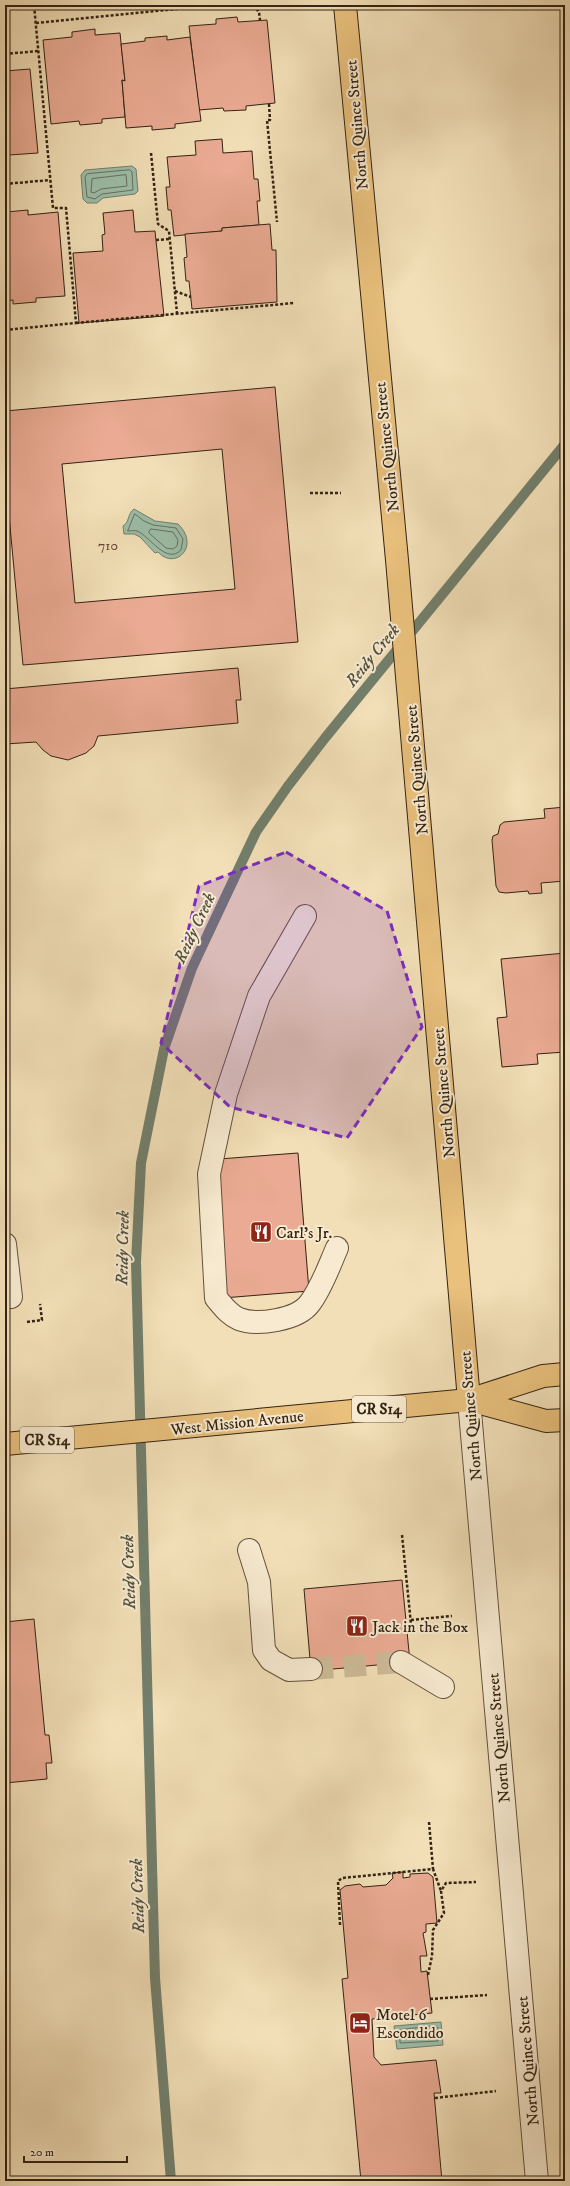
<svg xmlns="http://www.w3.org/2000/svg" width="570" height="2186" font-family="'IM FELL DW Pica',serif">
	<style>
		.water { fill: #9cbda8; stroke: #727f6c }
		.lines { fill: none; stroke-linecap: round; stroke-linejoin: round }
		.shore { stroke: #68705e; stroke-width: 1 }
		.stream { stroke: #727f6c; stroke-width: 10 }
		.building { fill: #eaaa93; stroke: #332313; fill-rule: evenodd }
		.minor-tunnel { stroke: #ccb996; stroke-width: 22; stroke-dasharray: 22 11; stroke-linecap: butt }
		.minor-casing { stroke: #63523c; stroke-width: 24 }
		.major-casing { stroke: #332313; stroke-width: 24 }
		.path { stroke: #332313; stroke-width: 2.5; stroke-dasharray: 3 2; stroke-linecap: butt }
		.minor { stroke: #f7ead0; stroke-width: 22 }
		.major { stroke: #e9c07c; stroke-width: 22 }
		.marked { fill: #7b2cbf; fill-opacity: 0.2; stroke: #7b2cbf; stroke-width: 3; stroke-dasharray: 8 5; stroke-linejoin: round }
		.labels { text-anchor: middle; stroke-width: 4; stroke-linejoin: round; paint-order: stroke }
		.number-label { font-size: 14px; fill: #614533 }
		.shield { fill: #f7ead0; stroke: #6e5f4c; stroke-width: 1 }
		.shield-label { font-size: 15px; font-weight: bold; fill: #332313 }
		.street-label { font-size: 16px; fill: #332313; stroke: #f7ead0 }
		.poi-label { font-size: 16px; fill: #332313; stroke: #f7ead0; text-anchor: start }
		.water-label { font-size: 17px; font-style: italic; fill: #525140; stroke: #f7ead0 }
	</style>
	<rect width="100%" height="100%" fill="#f2dfb7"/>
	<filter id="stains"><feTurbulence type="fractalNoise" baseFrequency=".005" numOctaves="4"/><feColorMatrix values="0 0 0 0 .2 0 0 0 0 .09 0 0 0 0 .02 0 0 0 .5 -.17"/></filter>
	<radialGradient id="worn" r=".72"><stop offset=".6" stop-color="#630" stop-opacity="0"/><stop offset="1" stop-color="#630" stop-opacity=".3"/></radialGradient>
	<!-- water -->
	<g class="water">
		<path d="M 132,166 L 136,169 L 138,191 L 135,194 L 103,198 L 97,203 L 87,203 L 83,199 L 81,175 L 85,170 Z"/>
		<path d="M 134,509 L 155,521 L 178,524 C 201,546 175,571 158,552 L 155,553 L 140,537 L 134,534 L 124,534 L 123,526 C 130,522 127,514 134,509 Z"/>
		<path d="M 441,2022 L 443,2045 L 397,2049 L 394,2026 Z"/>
	</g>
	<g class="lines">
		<!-- shore -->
		<g class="shore">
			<path d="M 130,170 L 132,172 L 133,190 L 102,194 L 95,199 L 87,197 L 85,177 L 87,174 Z"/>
			<path d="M 126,175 L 127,186 L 101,189 L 94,193 L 91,192 L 92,179 Z"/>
			<path d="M 135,514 L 144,521 L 153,525 L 176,528 L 183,539 L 181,550 C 166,565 150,536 137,531 C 134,530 131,531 128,531 Z"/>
			<path d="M 151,529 L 173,532 L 178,540 L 177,546 L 173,549 L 166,548 L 149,533 Z"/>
			<path d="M 436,2026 L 438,2028 L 438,2041 L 400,2043 L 400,2030 Z"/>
			<path d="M 431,2032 L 433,2034 L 432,2037 L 406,2039 L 405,2037 L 406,2034 Z"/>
		</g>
		<!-- stream -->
		<path class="stream" d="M 171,2181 L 155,1978 L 136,1262 L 141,1163 L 164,1049 L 192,968 L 256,832 L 288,786 L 325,738 L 565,444"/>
	</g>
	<!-- building -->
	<g class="building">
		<path d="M 237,17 L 238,22 L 267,20 L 275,103 L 246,106 L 246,110 L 224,111 L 223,108 L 199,110 L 189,26 L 216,24 L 216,19 Z"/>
		<path d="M 95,29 L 95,35 L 120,33 L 125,81 L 122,80 L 125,117 L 102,119 L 102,123 L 80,125 L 79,121 L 51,124 L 43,40 L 72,37 L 72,32 Z"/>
		<path d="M 167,36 L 167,40 L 190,37 L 201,121 L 175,124 L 175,128 L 152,130 L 152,126 L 126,128 L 122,80 L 125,81 L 121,44 L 145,41 L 145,38 Z"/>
		<path d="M 30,69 L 38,153 L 9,155 L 9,159 L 5,159 L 5,71 Z"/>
		<path d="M 222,139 L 223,153 L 252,151 L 254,179 L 258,179 L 260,201 L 257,201 L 259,225 L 222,228 L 222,231 L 174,236 L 171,210 L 168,210 L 166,187 L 170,187 L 167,157 L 196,155 L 195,141 Z"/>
		<path d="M 28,210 L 28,215 L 58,212 L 65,296 L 36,298 L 36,302 L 13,304 L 13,300 L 5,301 L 5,217 L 6,212 Z"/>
		<path d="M 133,210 L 135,232 L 155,231 L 164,316 L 79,323 L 73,253 L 103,251 L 102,235 L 105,234 L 103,213 Z"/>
		<path d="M 270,224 L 272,250 L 276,250 L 277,302 L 192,309 L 189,281 L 186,281 L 184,258 L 187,257 L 185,234 L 222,231 L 222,228 Z"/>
		<path d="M 275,387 L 298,642 L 23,665 L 5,473 L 5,411 ZM 222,449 L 235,589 L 75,603 L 62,464 Z"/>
		<path d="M 238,668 L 241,700 L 236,700 L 238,723 L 98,736 L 94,746 L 86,753 L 68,760 L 51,756 L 43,750 L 36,742 L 5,744 L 5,689 Z"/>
		<path d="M 565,807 L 565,881 L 541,883 L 542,893 L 529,894 L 528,891 L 506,893 L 499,892 L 496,886 L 492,840 L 493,836 L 498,834 L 500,825 L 504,822 L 545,818 L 544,809 Z"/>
		<path d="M 565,953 L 565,1052 L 537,1054 L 538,1064 L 502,1067 L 497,1018 L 507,1017 L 501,959 Z"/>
		<path d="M 298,1153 L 309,1291 L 223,1298 L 212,1173 L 219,1159 Z"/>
		<path d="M 402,1580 L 410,1662 L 311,1671 L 304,1589 Z"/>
		<path d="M 34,1619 L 45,1735 L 49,1735 L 52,1763 L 46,1763 L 47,1779 L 5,1783 L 5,1622 Z"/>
		<path d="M 403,1872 L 403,1878 L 410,1877 L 410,1874 L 428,1873 L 433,1877 L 437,1923 L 426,1924 L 426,1932 L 423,1933 L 427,1956 L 420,1956 L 421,1972 L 427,1971 L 432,2013 L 372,2019 L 374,2057 L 381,2065 L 436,2060 L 441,2093 L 434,2093 L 442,2181 L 361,2181 L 342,1979 L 348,1978 L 340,1890 L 345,1886 L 360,1884 L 363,1887 L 386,1885 L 393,1878 L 392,1873 Z"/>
	</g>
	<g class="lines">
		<!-- minor-tunnel -->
		<path class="minor-tunnel" d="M 311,1669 L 401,1662"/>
		<!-- minor casing -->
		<g class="minor-casing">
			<g id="minor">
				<path d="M 305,916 L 259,996 L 226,1094 L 209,1174 L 216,1298 C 223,1306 229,1315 239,1319 C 257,1326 298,1320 310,1303 C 322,1287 329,1266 337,1248"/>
				<path d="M 5,1244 L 11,1297 L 5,1297"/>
				<path d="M 469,1400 L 537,2181"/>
				<path d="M 249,1550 L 259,1582 L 264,1650 L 271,1660 L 289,1670 L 311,1669"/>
				<path d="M 401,1662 L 443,1687"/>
			</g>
		</g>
		<!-- major casing -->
		<g class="major-casing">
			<g id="major">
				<path d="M 345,5 L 397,560 L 469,1400"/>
				<path d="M 469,1400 L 546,1421 L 565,1420"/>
				<path d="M 5,1444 L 469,1400 L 543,1376 L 565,1374"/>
			</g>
		</g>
		<!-- path -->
		<g class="path">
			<path d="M 253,5 L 259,12 L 260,20"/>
			<path d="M 36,23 L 217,5"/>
			<path d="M 5,54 L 38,51"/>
			<path d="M 269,104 L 270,120 L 267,120 L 277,222"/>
			<path d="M 151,153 L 158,224 L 169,231 L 177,313"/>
			<path d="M 5,184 L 50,180"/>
			<path d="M 156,240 L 170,239"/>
			<path d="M 175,291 L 191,297"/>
			<path d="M 76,323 L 294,303"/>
			<path d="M 5,330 L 76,323 L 66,208 L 53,208 L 34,5"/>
			<path d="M 310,493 L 341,493"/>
			<path d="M 27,1322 L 42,1320 L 40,1304"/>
			<path d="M 402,1535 L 412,1634"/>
			<path d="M 411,1620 L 452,1616"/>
			<path d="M 429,1822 L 433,1869"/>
			<path d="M 340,1925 L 338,1881 L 342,1878 L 433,1869 L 441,1891"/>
			<path d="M 428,1975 L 432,1956 L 433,1930 L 444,1913 L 441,1891 L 446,1883 L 476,1882"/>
			<path d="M 430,1999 L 487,1995"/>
			<path d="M 435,2098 L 496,2091"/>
		</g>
		<!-- minor -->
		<use href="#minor" class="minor"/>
		<!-- major -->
		<use href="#major" class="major"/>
	</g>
	<!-- marked area -->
	<path class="marked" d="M 286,852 L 387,911 L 422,1027 L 347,1138 L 230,1107 L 161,1043 L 199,886 Z"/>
	<!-- icons -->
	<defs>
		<g id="restaurant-square" transform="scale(1.15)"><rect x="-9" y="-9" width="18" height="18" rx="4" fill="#8f2418" stroke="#f7ead0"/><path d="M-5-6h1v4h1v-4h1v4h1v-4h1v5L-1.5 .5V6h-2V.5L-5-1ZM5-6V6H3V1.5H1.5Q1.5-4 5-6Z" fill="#fff"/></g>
		<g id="hotel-square" transform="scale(1.15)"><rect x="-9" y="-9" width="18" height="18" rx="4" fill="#8f2418" stroke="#f7ead0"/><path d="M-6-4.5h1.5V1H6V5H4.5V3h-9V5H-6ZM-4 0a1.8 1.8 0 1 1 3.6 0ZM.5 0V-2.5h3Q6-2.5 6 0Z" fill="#fff"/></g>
	</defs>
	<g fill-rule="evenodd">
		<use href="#restaurant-square" x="261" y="1232"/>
		<use href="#restaurant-square" x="357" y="1626"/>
		<use href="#hotel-square" x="360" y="2023"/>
	</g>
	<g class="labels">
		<!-- number labels -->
		<g class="number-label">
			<text x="108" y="550">710</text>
		</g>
		<!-- shield labels -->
		<g class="shield">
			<rect x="352" y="1396" width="54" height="26" rx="3"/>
			<rect x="20" y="1427" width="54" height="26" rx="3"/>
		</g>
		<g class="shield-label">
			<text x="379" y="1414">CR S14</text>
			<text x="47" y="1445">CR S14</text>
		</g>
		<!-- street labels -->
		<g class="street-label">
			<text transform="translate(356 125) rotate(-95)" y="6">North Quince Street</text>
			<text transform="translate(386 447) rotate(-96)" y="6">North Quince Street</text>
			<text transform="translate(416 770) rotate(-95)" y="6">North Quince Street</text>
			<text transform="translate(443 1093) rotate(-95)" y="6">North Quince Street</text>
			<text transform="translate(470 1416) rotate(-95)" y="6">North Quince Street</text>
			<text transform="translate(237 1422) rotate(-6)" y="6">West Mission Avenue</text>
			<text transform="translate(498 1738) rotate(-95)" y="6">North Quince Street</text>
			<text transform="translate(527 2061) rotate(-95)" y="6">North Quince Street</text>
		</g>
		<!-- poi labels -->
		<g class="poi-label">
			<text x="276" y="1238">Carl's Jr.</text>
			<text x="372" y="1632">Jack in the Box</text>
			<text x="376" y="2020">Motel 6<tspan x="376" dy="18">Escondido</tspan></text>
		</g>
		<!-- water labels -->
		<g class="water-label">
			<text transform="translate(372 655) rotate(-51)" y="6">Reidy Creek</text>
			<text transform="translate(194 928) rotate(-65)" y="6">Reidy Creek</text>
			<text transform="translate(122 1248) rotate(-89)" y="6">Reidy Creek</text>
			<text transform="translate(128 1572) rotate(-92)" y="6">Reidy Creek</text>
			<text transform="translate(137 1896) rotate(-92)" y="6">Reidy Creek</text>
		</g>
	</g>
	<!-- margin -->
	<rect width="570" height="2186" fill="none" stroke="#f2dfb7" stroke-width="20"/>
	<rect x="6" y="6" width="558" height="2174" fill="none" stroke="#332313" stroke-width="2"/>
	<rect x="10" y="10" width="550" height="2166" fill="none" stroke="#332313"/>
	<!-- scale -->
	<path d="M24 2156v6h103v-6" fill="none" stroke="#332313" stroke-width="2"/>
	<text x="30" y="2156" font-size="12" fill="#332313" stroke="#f7ead0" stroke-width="3" paint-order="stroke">20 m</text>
	<rect width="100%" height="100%" filter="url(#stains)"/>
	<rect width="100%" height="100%" fill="url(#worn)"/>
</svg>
